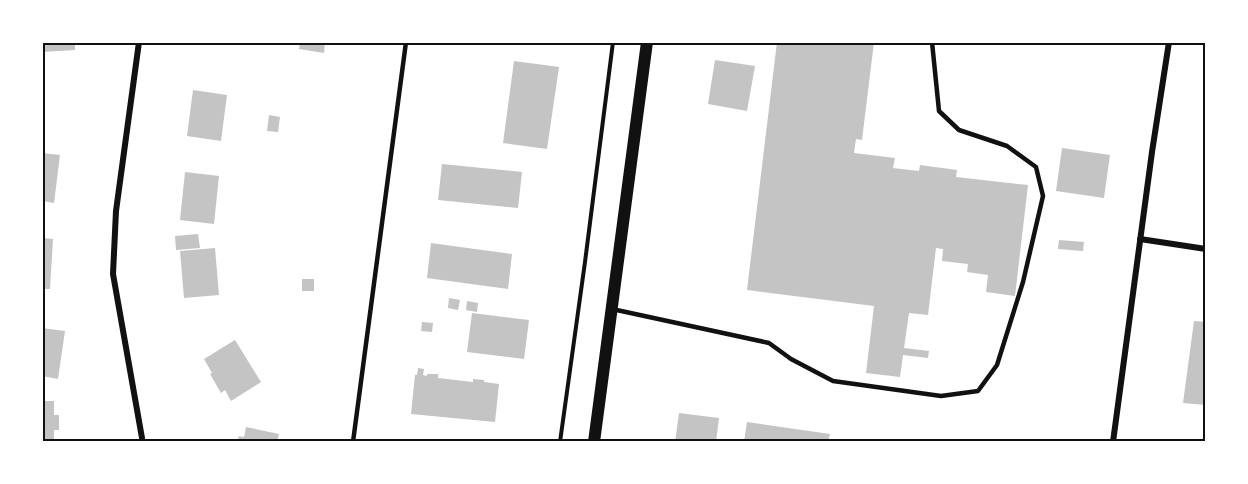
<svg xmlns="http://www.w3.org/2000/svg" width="1248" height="484" font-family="Mulish,sans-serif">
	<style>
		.building { fill: #c4c4c4 }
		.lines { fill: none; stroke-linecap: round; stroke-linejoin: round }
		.path { stroke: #111; stroke-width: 4 }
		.service { stroke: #111; stroke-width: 4.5 }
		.minor { stroke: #111; stroke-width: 6 }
		.secondary { stroke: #111; stroke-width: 12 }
		.neatline { fill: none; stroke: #111; stroke-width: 2 }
	</style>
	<rect width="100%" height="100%" fill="#fff"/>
	<!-- building -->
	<g class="building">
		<path d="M 42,42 L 75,42 L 75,50 L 42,52 Z"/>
		<path d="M 300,42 L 325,42 L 324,53 L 299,49 Z"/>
		<path d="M 777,42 L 874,42 L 862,140 L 856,139 L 854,153 L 895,158 L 893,168 L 919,171 L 920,165 L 957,170 L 956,177 L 1028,185 L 1015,296 L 986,292 L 988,275 L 967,272 L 968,264 L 942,261 L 943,249 L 936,248 L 928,315 L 909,313 L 904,348 L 929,351 L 928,358 L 903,355 L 900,377 L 866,373 L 874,306 L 747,290 Z"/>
		<path d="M 715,60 L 755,66 L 747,111 L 708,104 Z"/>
		<path d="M 514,61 L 559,67 L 547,149 L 503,143 Z"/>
		<path d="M 193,90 L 227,95 L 221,141 L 187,136 Z"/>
		<path d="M 269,115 L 280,117 L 278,132 L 267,131 Z"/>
		<path d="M 1062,148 L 1110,155 L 1104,198 L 1056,191 Z"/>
		<path d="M 42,153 L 60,155 L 54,203 L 42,201 Z"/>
		<path d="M 442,164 L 522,172 L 518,208 L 438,200 Z"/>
		<path d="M 185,172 L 219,176 L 214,224 L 180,220 Z"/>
		<path d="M 198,234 L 200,248 L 176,250 L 175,236 Z"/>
		<path d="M 42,238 L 53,239 L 50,289 L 42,289 Z"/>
		<path d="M 1059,240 L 1084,242 L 1083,251 L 1058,249 Z"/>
		<path d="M 431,243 L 512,254 L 508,289 L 427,278 Z"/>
		<path d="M 215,248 L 219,295 L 184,298 L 180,251 Z"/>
		<rect x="302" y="279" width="12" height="12"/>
		<path d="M 449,298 L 460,300 L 458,310 L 448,308 Z"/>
		<path d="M 467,301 L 478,303 L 477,312 L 466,310 Z"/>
		<path d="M 472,313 L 529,320 L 524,359 L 467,352 Z"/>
		<path d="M 1194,321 L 1206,322 L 1206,405 L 1183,403 Z"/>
		<path d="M 422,322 L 433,323 L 432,332 L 421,331 Z"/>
		<path d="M 42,328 L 65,331 L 58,379 L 42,376 Z"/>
		<path d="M 235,340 L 261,382 L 231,401 L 225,390 L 221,393 L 210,374 L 212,373 L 204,359 Z"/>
		<path d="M 418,368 L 424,369 L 423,375 L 427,376 L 427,374 L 438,374 L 438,378 L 473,382 L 473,379 L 484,380 L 484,382 L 499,384 L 495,422 L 411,414 L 415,375 L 417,375 Z"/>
		<path d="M 42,401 L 54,401 L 54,415 L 59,415 L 59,430 L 54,430 L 54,442 L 42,442 Z"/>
		<path d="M 679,413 L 719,418 L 716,442 L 675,442 Z"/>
		<path d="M 747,422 L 830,434 L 828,442 L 744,442 Z"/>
		<path d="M 246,427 L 279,434 L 277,442 L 237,442 L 239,436 L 244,437 Z"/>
	</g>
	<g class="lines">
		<!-- path -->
		<path class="path" d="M 560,442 L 585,262 L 613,42"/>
		<!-- service -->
		<g class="service">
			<path d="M 612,309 L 769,343 L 791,359 L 833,381 L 941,396 L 978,391 L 997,365 L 1023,282 L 1043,196 L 1036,167 L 1007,146 L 959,130 L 939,111 L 932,42"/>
			<path d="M 353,442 L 406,42"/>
		</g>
		<!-- minor -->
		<g class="minor">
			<path d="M 139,42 L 116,211 L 113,274 L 142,438"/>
			<path d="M 1140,239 L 1206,249"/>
			<path d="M 1113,442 L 1152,152 L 1169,42"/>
		</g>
		<!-- secondary -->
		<path class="secondary" d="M 594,442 L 647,42"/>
	</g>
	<!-- border -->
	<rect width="1248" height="484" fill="none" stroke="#ffffff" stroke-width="87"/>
	<rect x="44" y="44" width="1160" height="396" class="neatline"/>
</svg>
